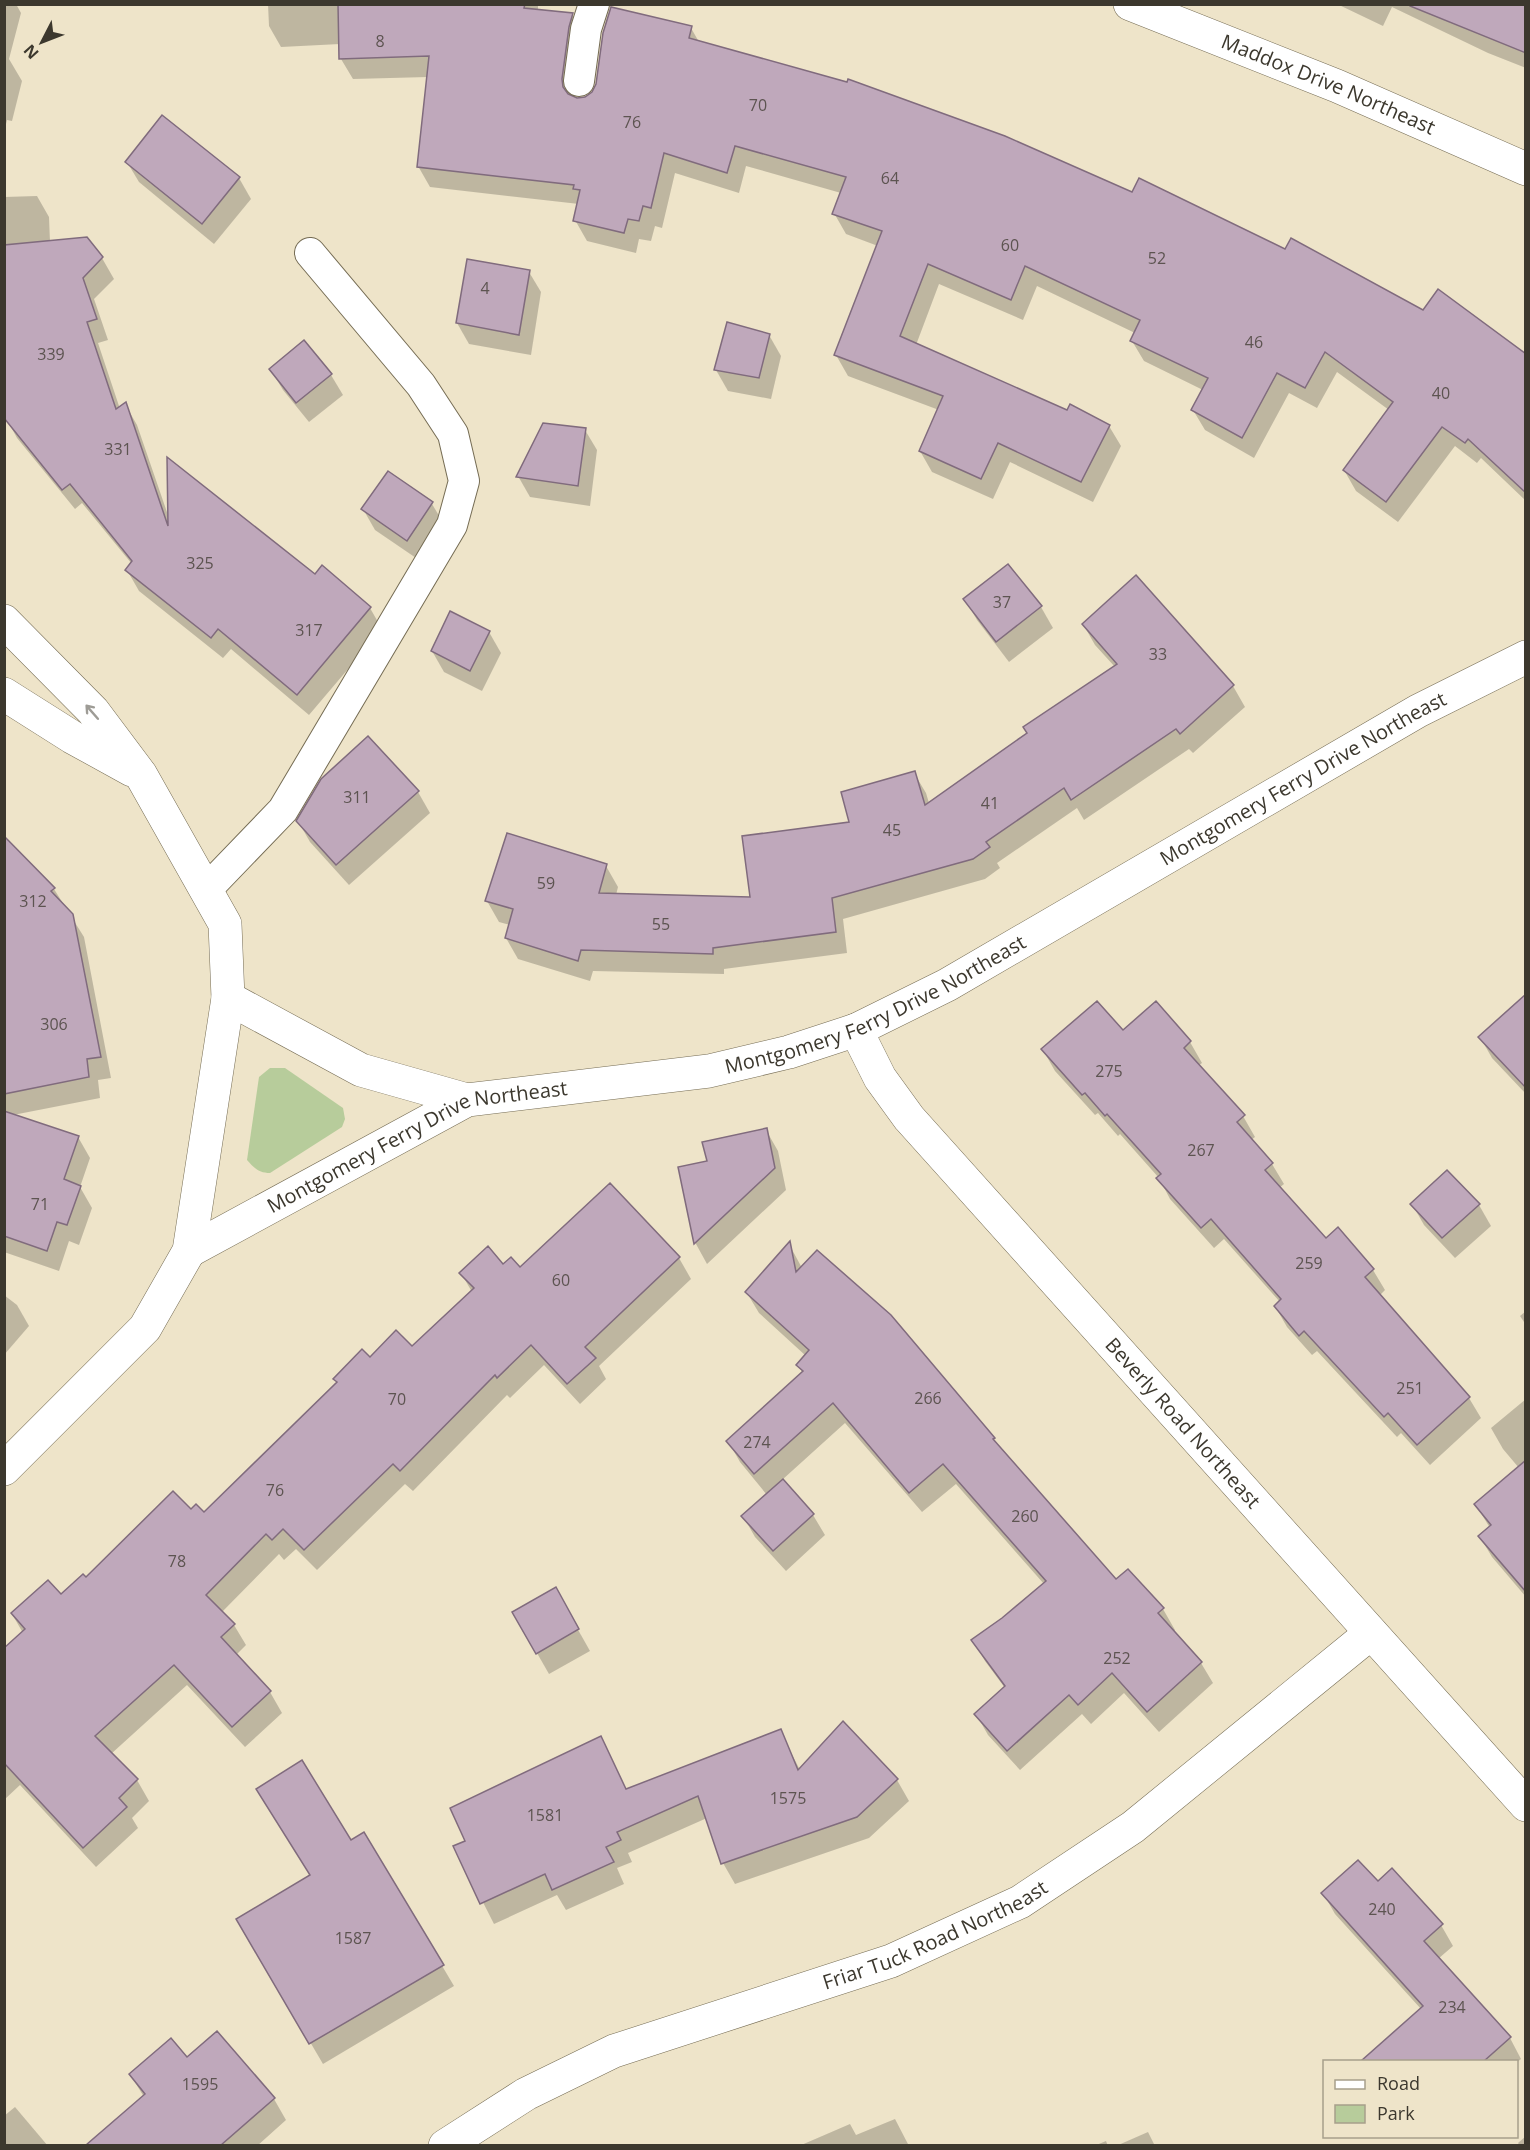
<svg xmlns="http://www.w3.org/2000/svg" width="1530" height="2150" font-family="'Open Sans',sans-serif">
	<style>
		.green { fill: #b7cc9b }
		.shadow { fill: #0003 }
		.building { fill: #bfa8bb; stroke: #806b7d; stroke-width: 1.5 }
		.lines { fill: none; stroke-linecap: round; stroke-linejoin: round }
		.service-casing { stroke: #756c54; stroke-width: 32 }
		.minor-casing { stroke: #756c54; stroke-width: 34 }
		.service { stroke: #fff; stroke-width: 30 }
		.minor { stroke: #fff; stroke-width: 33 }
		.oneway { stroke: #9e9c96 }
		.labels { text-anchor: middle; stroke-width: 4.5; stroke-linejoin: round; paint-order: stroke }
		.number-label { font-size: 16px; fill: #5d5451 }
		.street-label { font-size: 20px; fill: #3c382e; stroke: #eee4c9 }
	</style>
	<rect width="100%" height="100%" fill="#eee4c9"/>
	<!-- green -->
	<path class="green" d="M 270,1068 L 285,1068 L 343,1108 L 345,1119 L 342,1127 L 270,1173 C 259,1173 254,1168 247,1160 L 259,1077 Z"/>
	<!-- shadow -->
	<g class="shadow">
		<path d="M 4,4 L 16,4 L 21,13 L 9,59 L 22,81 L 12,121 L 7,120 L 4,132 Z"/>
		<path d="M 268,4 L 538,4 L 538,11 L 572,15 L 584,35 L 580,48 L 573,98 L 587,98 L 691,28 L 699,42 L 1133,194 L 1286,250 L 1526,356 L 1526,501 L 1481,458 L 1477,463 L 1455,446 L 1398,522 L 1356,491 L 1344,470 L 1389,410 L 1337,372 L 1317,408 L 1289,393 L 1254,458 L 1205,430 L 1193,410 L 1203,390 L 1144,361 L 1132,341 L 1135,333 L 1037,286 L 1023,320 L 939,284 L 916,345 L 1068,412 L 1109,426 L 1121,446 L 1093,502 L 1010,462 L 993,499 L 932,472 L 920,451 L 939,410 L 848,376 L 836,355 L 878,246 L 846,234 L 834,213 L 841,193 L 746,166 L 739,193 L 675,173 L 662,228 L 655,226 L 651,241 L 639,239 L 636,253 L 587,241 L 575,220 L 579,204 L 430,187 L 418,166 L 428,77 L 353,79 L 341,59 L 340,44 L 281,47 L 269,26 Z"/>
		<path d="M 1337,4 L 1526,4 L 1526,68 L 1488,53 L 1392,7 L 1383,26 Z"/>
		<path d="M 127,162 L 239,178 L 251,199 L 214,244 L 139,182 Z"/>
		<path d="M 37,196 L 49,217 L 50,242 L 102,258 L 114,279 L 94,299 L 108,340 L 98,343 L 120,409 L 125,404 L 137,425 L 169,518 L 315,576 L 370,608 L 382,629 L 309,715 L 231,649 L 223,658 L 139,591 L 127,570 L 132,564 L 82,503 L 75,509 L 17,438 L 5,416 L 4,197 Z"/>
		<path d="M 529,272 L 541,292 L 531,355 L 469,344 L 457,323 Z"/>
		<path d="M 769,335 L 781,356 L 771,399 L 728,391 L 716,370 Z"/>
		<path d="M 271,370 L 331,375 L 343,395 L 309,422 L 283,390 Z"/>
		<path d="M 585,430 L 597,450 L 590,506 L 530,497 L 518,476 Z"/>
		<path d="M 432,504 L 444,524 L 419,560 L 375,530 L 363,509 Z"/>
		<path d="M 1136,577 L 1233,686 L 1245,707 L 1193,753 L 1189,749 L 1084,820 L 1077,808 L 997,863 L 1000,868 L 985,879 L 843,919 L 847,953 L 724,969 L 724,974 L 593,971 L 590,981 L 518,959 L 506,938 L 510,925 L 499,922 L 487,901 L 606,866 L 618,887 L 616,895 L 752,899 L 851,824 L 914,773 L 926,793 L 929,803 L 1029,734 L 1115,667 L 1095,645 L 1083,624 Z"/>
		<path d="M 965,599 L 1041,607 L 1053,628 L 1009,662 L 977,620 Z"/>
		<path d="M 489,632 L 501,653 L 482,691 L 444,672 L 432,651 Z"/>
		<path d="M 418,792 L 430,813 L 349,885 L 310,842 L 298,821 Z"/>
		<path d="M 4,838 L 54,889 L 84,937 L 111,1078 L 98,1080 L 100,1098 L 13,1115 L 78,1137 L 90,1158 L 80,1187 L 92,1208 L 79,1245 L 69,1241 L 59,1271 L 4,1252 Z"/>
		<path d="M 1526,996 L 1526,1094 L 1492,1058 L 1480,1037 Z"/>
		<path d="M 1156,1003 L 1190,1042 L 1202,1063 L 1198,1066 L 1243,1116 L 1255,1137 L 1251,1140 L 1272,1164 L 1284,1184 L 1279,1188 L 1326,1240 L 1373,1270 L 1385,1290 L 1379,1296 L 1469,1398 L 1481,1418 L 1430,1465 L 1401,1433 L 1397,1437 L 1317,1351 L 1312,1355 L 1287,1327 L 1275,1306 L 1280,1302 L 1224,1239 L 1214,1248 L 1170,1199 L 1159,1178 L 1120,1134 L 1118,1136 L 1098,1113 L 1095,1115 L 1055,1071 L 1043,1050 L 1123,1033 Z"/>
		<path d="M 766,1130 L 778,1151 L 786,1190 L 707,1264 L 696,1244 L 680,1168 L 708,1162 Z"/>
		<path d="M 1447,1172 L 1479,1205 L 1491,1226 L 1455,1258 L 1424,1225 L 1412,1204 Z"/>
		<path d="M 610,1185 L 679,1258 L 691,1279 L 599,1366 L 606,1379 L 580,1404 L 544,1365 L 510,1398 L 507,1395 L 413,1491 L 405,1484 L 317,1570 L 296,1549 L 284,1560 L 279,1554 L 222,1612 L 234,1625 L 246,1645 L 236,1655 L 270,1692 L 282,1713 L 245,1747 L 187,1685 L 111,1754 L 137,1780 L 149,1801 L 132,1818 L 138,1828 L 96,1867 L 20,1785 L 4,1800 L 4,1650 L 23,1633 L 12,1614 L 61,1596 L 191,1511 L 204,1514 L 338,1383 L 335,1379 L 370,1359 L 412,1348 L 472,1292 L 461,1273 L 503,1266 L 519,1269 Z"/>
		<path d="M 789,1244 L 802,1268 L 994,1439 L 999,1447 L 1116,1581 L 1128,1571 L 1163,1609 L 1175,1630 L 1173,1632 L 1201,1663 L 1213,1683 L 1159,1732 L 1124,1693 L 1091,1724 L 1082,1714 L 1020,1770 L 988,1735 L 976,1714 L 1005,1688 L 985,1661 L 973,1640 L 1003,1619 L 1044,1584 L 956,1484 L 922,1512 L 845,1423 L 782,1480 L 813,1515 L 825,1535 L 786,1571 L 755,1537 L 743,1516 L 767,1495 L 740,1462 L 728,1441 L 803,1374 L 798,1365 L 806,1356 L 759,1313 L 747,1293 Z"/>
		<path d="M 4,1295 L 17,1305 L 29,1326 L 4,1355 Z"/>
		<path d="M 1526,1311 L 1526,1325 L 1520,1316 Z"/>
		<path d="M 1526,1399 L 1526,1597 L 1492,1557 L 1480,1537 L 1490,1528 L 1476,1505 L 1519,1468 L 1503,1449 L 1491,1428 Z"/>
		<path d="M 555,1589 L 590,1651 L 549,1674 L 514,1613 Z"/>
		<path d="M 780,1731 L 800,1770 L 897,1780 L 909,1801 L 869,1838 L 735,1884 L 723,1863 L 707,1818 L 628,1853 L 632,1862 L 617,1868 L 624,1884 L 566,1910 L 557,1895 L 494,1924 L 455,1847 L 467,1842 L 600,1738 L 627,1791 Z"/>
		<path d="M 364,1834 L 454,1986 L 323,2064 L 238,1919 L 311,1876 L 351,1842 Z"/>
		<path d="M 1378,1883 L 1441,1925 L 1453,1946 L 1438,1959 L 1510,2038 L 1521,2059 L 1516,2063 L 1516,2062 L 1364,2062 L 1421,2009 L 1335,1914 L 1323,1893 Z"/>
		<path d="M 217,2034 L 274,2099 L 286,2120 L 257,2146 L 88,2146 L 144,2097 L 130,2074 L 187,2060 Z"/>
		<path d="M 15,2107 L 48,2146 L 4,2146 L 4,2116 Z"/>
		<path d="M 895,2119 L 909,2146 L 799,2146 L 850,2124 L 856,2135 Z"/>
		<path d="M 1148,2132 L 1155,2146 L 1116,2146 Z"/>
		<path d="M 1526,2136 L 1526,2146 L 1520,2146 L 1518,2143 Z"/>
		<path d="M 1106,2141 L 1108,2146 L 1094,2146 Z"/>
	</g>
	<!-- building -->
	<g class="building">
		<path d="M 338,4 L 525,4 L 524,8 L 573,13 L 569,27 L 562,79 L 563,87 L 568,94 L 577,98 L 585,97 L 592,92 L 596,84 L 603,33 L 611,7 L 692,26 L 689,38 L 847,82 L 848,79 L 1005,136 L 1132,192 L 1139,178 L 1285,249 L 1291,238 L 1423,310 L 1438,289 L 1526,354 L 1526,493 L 1468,439 L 1465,443 L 1442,427 L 1386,502 L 1343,470 L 1393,402 L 1325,352 L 1305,388 L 1277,373 L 1242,438 L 1191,410 L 1208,378 L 1130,341 L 1140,320 L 1025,266 L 1011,300 L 928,264 L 900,336 L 1067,410 L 1070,404 L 1110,425 L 1081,482 L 998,443 L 981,479 L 919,451 L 943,396 L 834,355 L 882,231 L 832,214 L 846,177 L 735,146 L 727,173 L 664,153 L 651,208 L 643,206 L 639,221 L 628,219 L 624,233 L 573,221 L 580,190 L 573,189 L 574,185 L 417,167 L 429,56 L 339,59 Z"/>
		<path d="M 1410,4 L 1526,4 L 1526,53 L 1410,6 Z"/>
		<path d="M 162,115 L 240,177 L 202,224 L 125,162 Z"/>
		<path d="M 87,237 L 103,257 L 83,278 L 97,319 L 87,322 L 116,409 L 126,402 L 168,526 L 167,457 L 315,574 L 322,565 L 371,607 L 297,695 L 218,629 L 211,638 L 125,570 L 132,561 L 70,484 L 62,490 L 4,418 L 4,245 Z"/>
		<path d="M 467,259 L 530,270 L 519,335 L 456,323 Z"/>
		<path d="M 727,322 L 770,334 L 759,378 L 714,370 Z"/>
		<path d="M 304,340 L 332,374 L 296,403 L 269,369 Z"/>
		<path d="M 543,423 L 586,428 L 578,486 L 516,477 Z"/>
		<path d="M 388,471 L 433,502 L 407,541 L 361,509 Z"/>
		<path d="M 1008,564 L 1042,606 L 996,642 L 963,599 Z"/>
		<path d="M 1136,575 L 1234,685 L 1180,734 L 1176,729 L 1071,800 L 1064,788 L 986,842 L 990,847 L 973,859 L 832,898 L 836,932 L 713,948 L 713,954 L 581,950 L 578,961 L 505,938 L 513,909 L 485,901 L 507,833 L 607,864 L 599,893 L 750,897 L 742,836 L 849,822 L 841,792 L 915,771 L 925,805 L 1027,733 L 1023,727 L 1117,664 L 1082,624 Z"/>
		<path d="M 450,611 L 490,631 L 470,671 L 431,651 Z"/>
		<path d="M 368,736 L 419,791 L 336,865 L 296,821 L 321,779 Z"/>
		<path d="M 4,836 L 55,888 L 51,891 L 73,914 L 101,1057 L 87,1059 L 89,1077 L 4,1094 Z"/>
		<path d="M 1526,994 L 1526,1088 L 1478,1037 Z"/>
		<path d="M 1097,1001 L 1123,1030 L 1156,1001 L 1191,1041 L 1184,1048 L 1245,1115 L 1237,1122 L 1273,1163 L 1265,1170 L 1326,1238 L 1338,1227 L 1374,1269 L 1365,1277 L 1470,1397 L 1417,1445 L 1388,1413 L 1384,1417 L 1304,1331 L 1299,1336 L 1274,1306 L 1281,1299 L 1211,1219 L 1201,1228 L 1156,1178 L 1161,1174 L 1107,1114 L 1105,1116 L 1085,1093 L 1082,1095 L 1041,1049 Z"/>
		<path d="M 4,1111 L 79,1136 L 64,1179 L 81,1186 L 67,1225 L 57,1222 L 47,1251 L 4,1236 Z"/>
		<path d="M 767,1128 L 775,1168 L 694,1244 L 678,1167 L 707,1161 L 702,1142 Z"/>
		<path d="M 1447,1170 L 1480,1204 L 1442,1238 L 1410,1204 Z"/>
		<path d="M 610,1183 L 680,1257 L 585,1347 L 596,1358 L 567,1384 L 531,1345 L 497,1378 L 495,1375 L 400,1471 L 393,1464 L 304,1550 L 283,1529 L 272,1540 L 266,1534 L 206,1595 L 235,1624 L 221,1637 L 271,1691 L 232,1727 L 174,1665 L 95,1736 L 138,1779 L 119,1798 L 127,1807 L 83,1848 L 4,1763 L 4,1648 L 25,1629 L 11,1613 L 48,1580 L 61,1594 L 83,1574 L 86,1577 L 173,1491 L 191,1509 L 196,1504 L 204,1512 L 337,1382 L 333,1379 L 362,1349 L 370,1357 L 396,1330 L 412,1346 L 474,1288 L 459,1273 L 488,1246 L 503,1264 L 511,1257 L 520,1267 Z"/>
		<path d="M 790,1241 L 796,1272 L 817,1250 L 891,1315 L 995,1438 L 993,1439 L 1116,1579 L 1128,1569 L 1164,1608 L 1158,1613 L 1202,1662 L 1147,1712 L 1112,1673 L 1078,1705 L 1069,1695 L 1007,1751 L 974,1714 L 1005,1686 L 971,1640 L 1002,1618 L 1046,1581 L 943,1464 L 909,1493 L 833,1403 L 754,1474 L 726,1441 L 803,1371 L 796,1365 L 809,1350 L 745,1292 Z"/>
		<path d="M 1526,1460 L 1526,1592 L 1478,1536 L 1491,1525 L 1474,1504 Z"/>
		<path d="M 783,1479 L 814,1514 L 773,1551 L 741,1516 Z"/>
		<path d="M 556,1587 L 579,1629 L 536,1654 L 512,1612 Z"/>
		<path d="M 843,1721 L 898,1779 L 857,1817 L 721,1864 L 698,1796 L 617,1832 L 621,1840 L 606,1847 L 614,1862 L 552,1890 L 545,1874 L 480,1904 L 453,1846 L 465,1841 L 450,1808 L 601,1736 L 626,1789 L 781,1729 L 798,1770 Z"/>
		<path d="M 302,1760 L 351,1840 L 364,1832 L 444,1965 L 309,2044 L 236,1919 L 310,1875 L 256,1789 Z"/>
		<path d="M 1358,1860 L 1378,1881 L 1392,1868 L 1443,1924 L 1424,1941 L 1511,2037 L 1484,2061 L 1361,2061 L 1423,2006 L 1321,1893 Z"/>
		<path d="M 217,2031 L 275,2098 L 221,2145 L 86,2145 L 145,2094 L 129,2074 L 171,2038 L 187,2057 Z"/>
	</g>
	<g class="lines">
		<!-- service casing -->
		<g class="service-casing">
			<g id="service">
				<path d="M 579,81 L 586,29 L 594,4"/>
				<path d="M 206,890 L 283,810 L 452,525 L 464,481 L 453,434 L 421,385 L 310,253"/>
			</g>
		</g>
		<!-- minor casing -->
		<g class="minor-casing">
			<g id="minor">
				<path id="s1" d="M 1130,4 L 1337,86 L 1526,169"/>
				<path d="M 4,621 L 93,711 L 141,775 L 225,924 L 228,998 L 189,1251 L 145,1328 L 4,1469"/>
				<path d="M 4,694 L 72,737 L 132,770"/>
				<path d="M 228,998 L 361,1070 L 467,1100"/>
				<path id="s2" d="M 856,1030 L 880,1078 L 909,1118 L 1526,1805"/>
				<path id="s3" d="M 189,1251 L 467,1100 L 709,1071 L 789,1052 L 856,1030 L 947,985 L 1418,711 L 1526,657"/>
				<path id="s4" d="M 445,2146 L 526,2094 L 614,2051 L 891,1961 L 1020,1902 L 1133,1827 L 1371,1633"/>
			</g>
		</g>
		<!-- service -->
		<use href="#service" class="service"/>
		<!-- minor -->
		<use href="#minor" class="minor"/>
	</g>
	<!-- one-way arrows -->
	<defs><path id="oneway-shaft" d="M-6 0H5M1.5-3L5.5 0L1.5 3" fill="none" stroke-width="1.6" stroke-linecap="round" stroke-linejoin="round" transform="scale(1.5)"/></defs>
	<use class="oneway" href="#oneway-shaft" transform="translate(92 712) rotate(-131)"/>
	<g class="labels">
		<!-- number labels -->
		<g class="number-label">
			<text x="380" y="47">8</text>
			<text x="758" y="111">70</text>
			<text x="632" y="128">76</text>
			<text x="890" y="184">64</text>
			<text x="1010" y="251">60</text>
			<text x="1157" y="264">52</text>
			<text x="485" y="294">4</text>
			<text x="1254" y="348">46</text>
			<text x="51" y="360">339</text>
			<text x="1441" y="399">40</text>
			<text x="118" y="455">331</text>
			<text x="200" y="569">325</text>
			<text x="1002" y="608">37</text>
			<text x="309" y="636">317</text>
			<text x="1158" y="660">33</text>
			<text x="357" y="803">311</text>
			<text x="990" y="809">41</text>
			<text x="892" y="836">45</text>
			<text x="546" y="889">59</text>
			<text x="33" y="907">312</text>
			<text x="661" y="930">55</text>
			<text x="54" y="1030">306</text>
			<text x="1109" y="1077">275</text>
			<text x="1201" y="1156">267</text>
			<text x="40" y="1210">71</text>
			<text x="1309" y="1269">259</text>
			<text x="561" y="1286">60</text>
			<text x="1410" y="1394">251</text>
			<text x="928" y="1404">266</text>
			<text x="397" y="1405">70</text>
			<text x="757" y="1448">274</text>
			<text x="275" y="1496">76</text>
			<text x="1025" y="1522">260</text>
			<text x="177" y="1567">78</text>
			<text x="1117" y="1664">252</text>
			<text x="788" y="1804">1575</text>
			<text x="545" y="1821">1581</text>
			<text x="1382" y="1915">240</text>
			<text x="353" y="1944">1587</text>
			<text x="1452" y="2013">234</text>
			<text x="200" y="2090">1595</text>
		</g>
		<!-- street labels -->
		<g class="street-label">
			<text dy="7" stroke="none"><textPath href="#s1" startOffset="214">Maddox Drive Northeast</textPath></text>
			<text dy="7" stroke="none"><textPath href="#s3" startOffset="1226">Montgomery Ferry Drive Northeast</textPath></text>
			<text dy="7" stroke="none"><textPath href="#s3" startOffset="740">Montgomery Ferry Drive Northeast</textPath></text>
			<text dy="7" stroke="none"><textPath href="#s3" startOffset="254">Montgomery Ferry Drive Northeast</textPath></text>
			<text dy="7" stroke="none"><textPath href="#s2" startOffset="513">Beverly Road Northeast</textPath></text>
			<text dy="7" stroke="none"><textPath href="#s4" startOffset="536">Friar Tuck Road Northeast</textPath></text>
		</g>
	</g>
	<!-- border -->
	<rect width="1530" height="2150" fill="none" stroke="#3c382e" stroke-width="12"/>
	<!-- legend -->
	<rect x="1323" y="2060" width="195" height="78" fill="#eee4c9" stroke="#a79f8b" stroke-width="1.5"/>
	<rect x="1335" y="2080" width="30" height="9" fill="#ffffff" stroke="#a79f8b" stroke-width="1.5"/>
	<text x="1377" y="2090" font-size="18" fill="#3c382e">Road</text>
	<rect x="1335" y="2105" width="30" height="18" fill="#b7cc9b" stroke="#a79f8b" stroke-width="1.5"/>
	<text x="1377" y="2120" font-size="18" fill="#3c382e">Park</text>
	<!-- north arrow -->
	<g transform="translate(42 42) rotate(228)" stroke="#eee4c9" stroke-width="4.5" paint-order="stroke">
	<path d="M0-4.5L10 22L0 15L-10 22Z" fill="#3c382e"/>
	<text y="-9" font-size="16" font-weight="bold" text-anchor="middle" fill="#3c382e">N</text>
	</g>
</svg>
